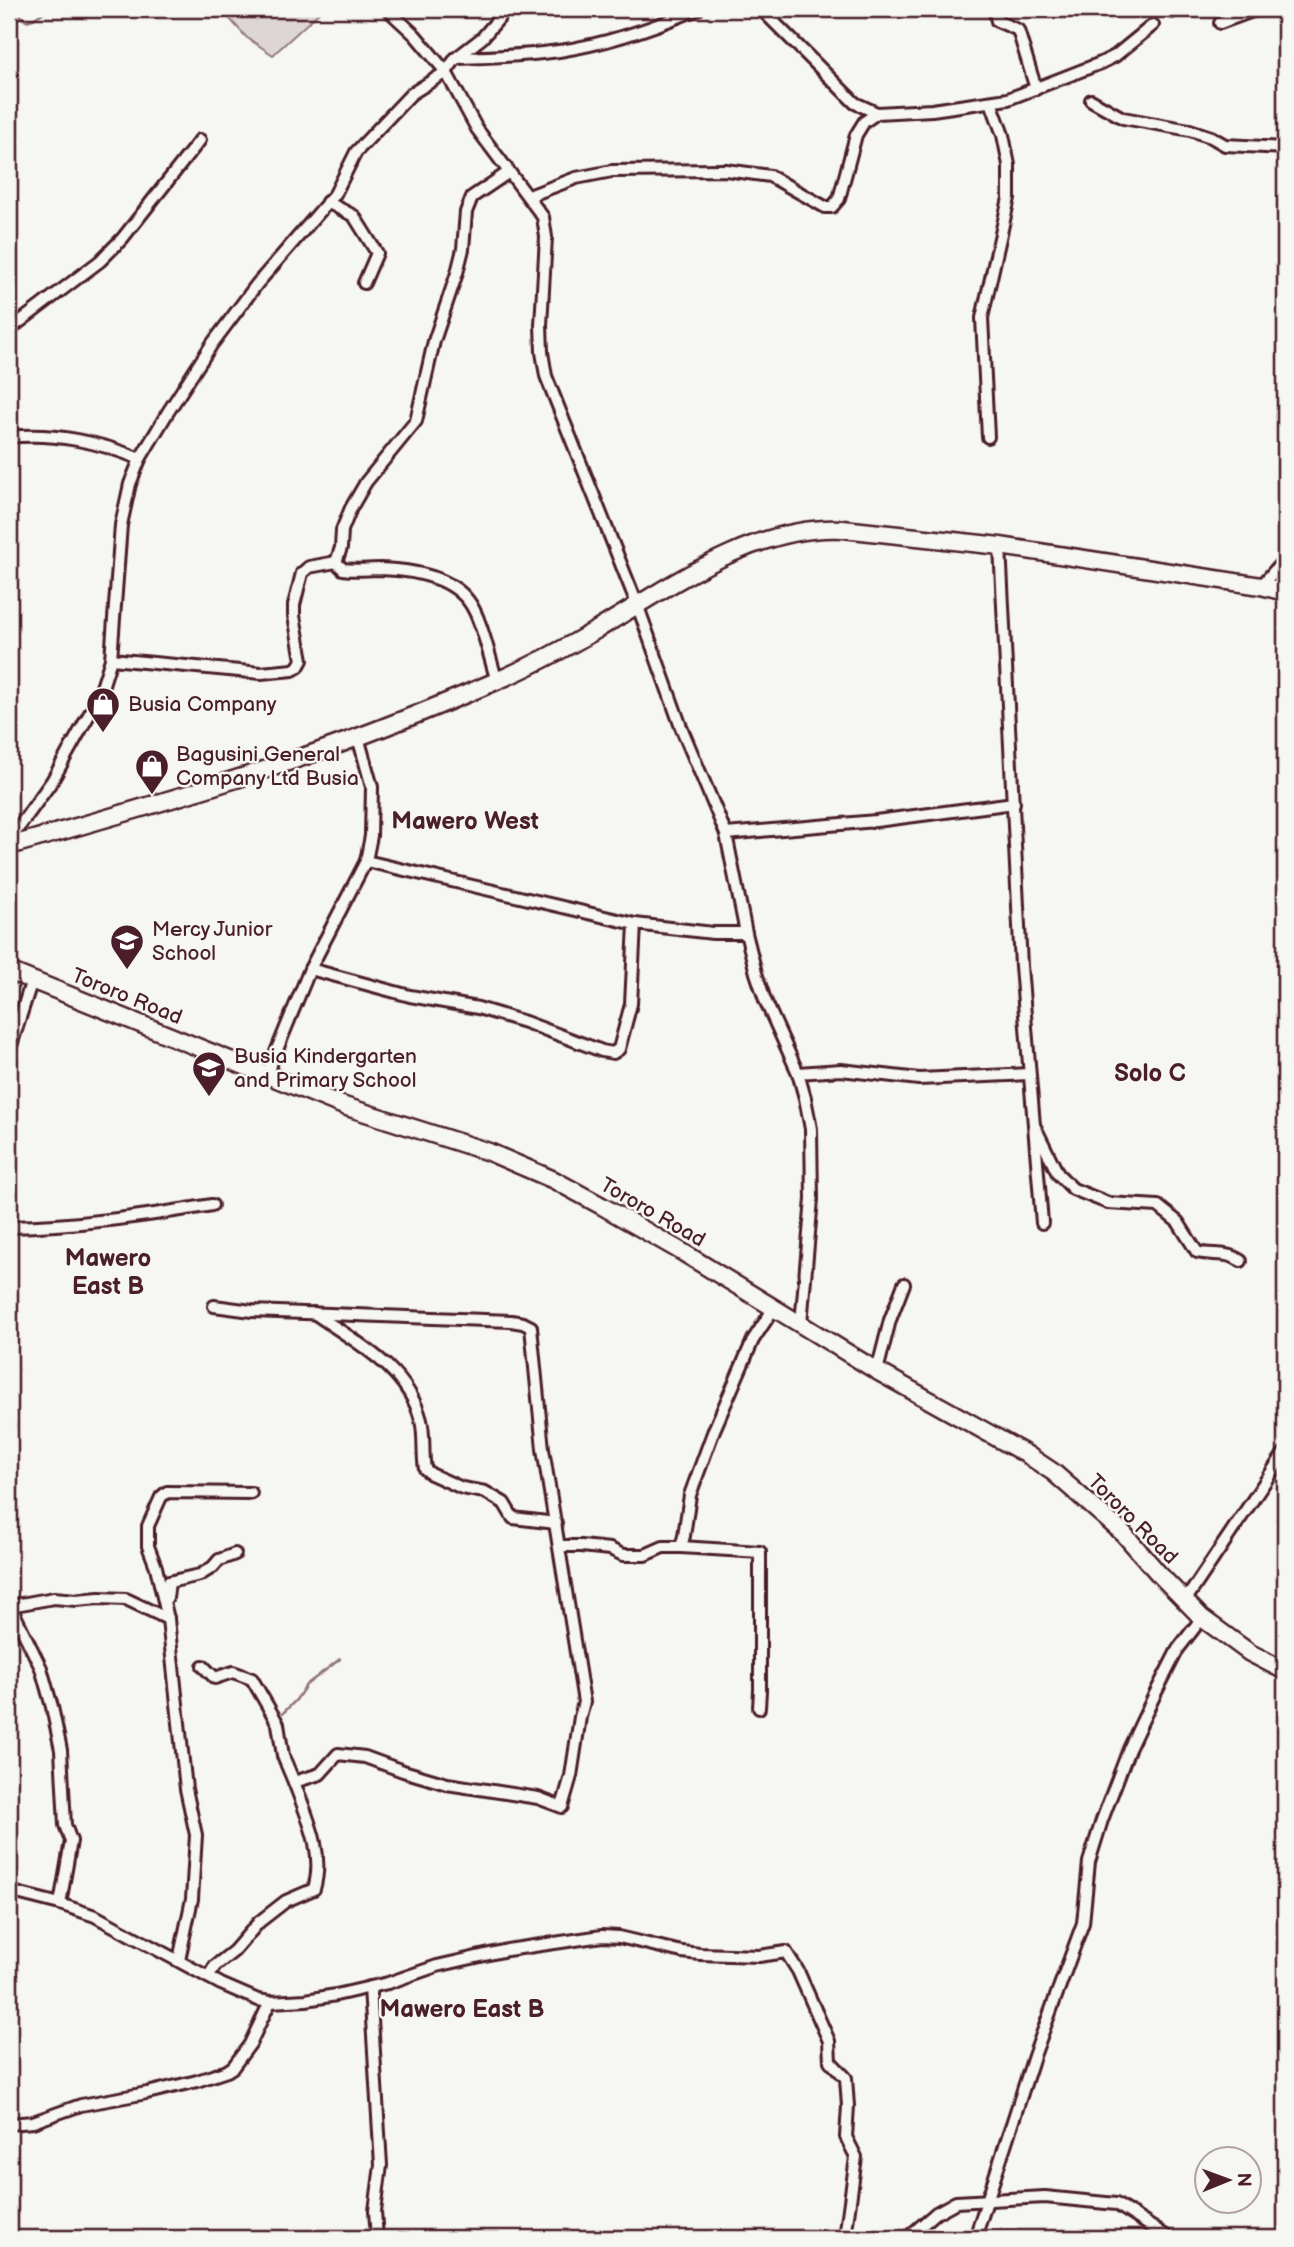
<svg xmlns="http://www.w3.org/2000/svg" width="1294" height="2247" font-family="'Balsamiq Sans',sans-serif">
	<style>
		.green { fill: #ddd6d5; stroke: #947a80; stroke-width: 2 }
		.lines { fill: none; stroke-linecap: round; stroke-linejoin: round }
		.stream { stroke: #8e747a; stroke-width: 2.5 }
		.minor-casing { stroke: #4a1f2b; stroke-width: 16 }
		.secondary-casing { stroke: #4a1f2b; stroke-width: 21 }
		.minor { stroke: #f6f6f2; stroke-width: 10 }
		.secondary { stroke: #f6f6f2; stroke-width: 16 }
		.labels { text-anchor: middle; stroke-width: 5; stroke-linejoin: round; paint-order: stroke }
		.poi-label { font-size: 21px; fill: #4a1f2b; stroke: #f6f6f2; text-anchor: start }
		.street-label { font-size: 21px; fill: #4a1f2b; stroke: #f6f6f2 }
		.quarter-label { font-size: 24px; font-weight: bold; fill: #4a1f2b; stroke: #f6f6f2 }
	</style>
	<rect width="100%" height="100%" fill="#f6f6f2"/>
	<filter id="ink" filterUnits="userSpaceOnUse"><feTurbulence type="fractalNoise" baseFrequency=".0143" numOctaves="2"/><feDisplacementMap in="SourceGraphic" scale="14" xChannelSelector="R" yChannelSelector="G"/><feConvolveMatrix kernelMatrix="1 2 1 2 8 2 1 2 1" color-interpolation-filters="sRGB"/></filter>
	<g filter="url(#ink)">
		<!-- green -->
		<path class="green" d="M 221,9 L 323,9 L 273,55 L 246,37 Z"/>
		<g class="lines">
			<!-- stream -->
			<g class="stream">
				<path d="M 9,21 L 12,17 L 20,15 L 26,21 L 33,19 L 49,9"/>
				<path d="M 283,1713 L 296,1700 L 306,1685 L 340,1659"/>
			</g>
			<!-- minor casing -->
			<g class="minor-casing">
				<g id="minor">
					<path d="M 387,9 L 415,35 L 446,72 L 477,129 L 543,217 L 546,237 L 541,325 L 542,352 L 546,376 L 637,604 L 681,727 L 726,834 L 746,933 L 756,973 L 765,1000 L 798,1073 L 805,1098 L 811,1129 L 812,1199 L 801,1324"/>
					<path d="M 763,9 L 765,13 L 855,103 L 877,113"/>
					<path d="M 994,9 L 997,21 L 1018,30 L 1036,89"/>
					<path d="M 1172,12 L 1173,9"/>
					<path d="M 1220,23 L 1258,9"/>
					<path d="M 456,58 C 491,57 525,56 559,51 C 607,44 653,28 698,9"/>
					<path d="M 1091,100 L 1123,118 L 1190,130 L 1211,137 L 1225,145 L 1285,148"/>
					<path d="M 529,196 L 576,178 L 612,171 L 726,170 L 770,176 L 825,207 L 832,207 L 839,199 L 856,135 L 864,122 L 877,113 L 932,110 L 1008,99 L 1101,63 L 1115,56 L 1153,25"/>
					<path d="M 327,202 L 354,216 L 377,253 L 364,283"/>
					<path d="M 9,330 L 100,261 L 122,239 L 200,140"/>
					<path d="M 9,437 C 53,432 100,442 140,459"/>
					<path d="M 988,437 L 982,318 L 1009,198 L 1009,165 L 1003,135 L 991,102"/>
					<path d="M 1000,546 L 1021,966 L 1042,1223"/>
					<path d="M 1261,586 L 1285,559"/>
					<path d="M 111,659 L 261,673 L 293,670 L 298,667 L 302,660 L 294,616 L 294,605 L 302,573 L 309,567 L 336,562"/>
					<path d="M 497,681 C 490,660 484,629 474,610 C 458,577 413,570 380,569 C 368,569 355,571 343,569 L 336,562 L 341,548 L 342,530 L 351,508 L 366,482 L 416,421 L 434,341 L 457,273 L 463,249 L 466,212 L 472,197 L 509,172"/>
					<path d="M 358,737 L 372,787 L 371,836 L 366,861"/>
					<path d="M 726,834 L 876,821 L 1014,803"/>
					<path d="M 9,841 L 52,781 L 99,697 L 111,659 L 121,525 L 130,484 L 140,459 L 168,412 L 212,344 L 257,284 L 335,194 L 356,152 L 411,94 L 446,72 L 456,58 L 482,38 L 507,9"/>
					<path d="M 310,969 L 410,996 L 478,1008 L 525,1022 L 602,1051 L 613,1053 L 619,1049 L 631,1004 L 635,924"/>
					<path d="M 9,1052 L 32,980"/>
					<path d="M 798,1073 L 841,1070 L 919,1079 L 1029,1074"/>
					<path d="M 267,1074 L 310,969 L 366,861 L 635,924 L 713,933 L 746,933"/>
					<path d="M 1035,1127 L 1058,1174 L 1073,1189 L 1108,1203 L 1158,1206 L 1178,1222 L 1197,1252 C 1213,1256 1227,1251 1241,1261"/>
					<path d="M 9,1227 C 77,1226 145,1216 212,1205"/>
					<path d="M 314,1313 C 355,1342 407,1367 421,1420 C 425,1436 422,1453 425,1469 L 431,1474 L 462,1488 L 485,1492 L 504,1503 L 513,1518 L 556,1523"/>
					<path d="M 877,1371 L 890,1320 L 904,1284"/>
					<path d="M 559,1546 L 581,1546 L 610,1549 L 623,1555 L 645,1555 L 663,1547 L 681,1547 L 684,1536 L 690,1495 L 714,1430 L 753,1340 L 774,1308"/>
					<path d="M 681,1547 L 760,1552 L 760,1690 L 759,1708"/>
					<path d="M 167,1598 L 169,1582 L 200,1575 L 213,1567 L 219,1560 L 235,1554"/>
					<path d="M 1185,1601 L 1285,1452"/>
					<path d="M 9,1603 L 41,1668 L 52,1707 L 61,1750 L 65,1825 L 71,1841 L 60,1904"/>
					<path d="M 10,1606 L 54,1598 L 76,1600 L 99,1598 L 126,1599 L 168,1619 L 168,1618"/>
					<path d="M 203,1666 L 215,1678 L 233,1672 L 252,1679 L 278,1724 L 283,1756 L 294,1782"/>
					<path d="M 9,1891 L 60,1904 L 95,1916 L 221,1984 L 258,2000 L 270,2002 L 306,2000 L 336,1995 L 388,1983 L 437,1966 L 507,1950 L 602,1936 L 619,1937 L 682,1952 L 700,1954 L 759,1956 L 786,1952 L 798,1971 L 829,2041 L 830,2061 L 846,2078 L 848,2106 L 846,2137 L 856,2157 L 845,2238"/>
					<path d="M 179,1960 L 192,1899 L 196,1835 L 186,1789 L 168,1619 L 156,1567 L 148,1546 L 148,1526 L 161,1497 L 167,1492 L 251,1493"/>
					<path d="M 208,1977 L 215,1966 L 234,1951 L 259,1922 L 286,1901 L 314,1889 C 325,1852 307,1817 294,1782 L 320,1774 L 338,1754 L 365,1757 L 403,1771 L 447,1784 L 538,1798 L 562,1807 L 571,1776 L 580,1717 L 584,1702 L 543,1449 L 531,1327 L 523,1323 L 511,1321 L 252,1311 L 214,1306"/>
					<path d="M 370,1987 L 381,2165 L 375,2211 L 377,2238"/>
					<path d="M 9,2124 L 33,2122 L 81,2105 L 147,2093 L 197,2081 L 227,2071 L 233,2067 L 250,2044 L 270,2002"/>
					<path d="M 907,2238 L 936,2213 L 956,2202 L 1045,2197 L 1116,2204 L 1169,2238"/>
					<path d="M 975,2238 L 1034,2056 L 1083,1923 L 1089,1862 L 1102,1820 L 1129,1749 L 1155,1694 L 1178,1649 L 1202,1618"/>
				</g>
			</g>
			<!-- secondary casing -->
			<g class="secondary-casing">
				<g id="secondary">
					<path d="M 9,846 C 95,822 182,797 267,769 C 344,744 420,714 494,682 C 530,667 564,649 598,629 C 670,586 756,524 843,529 L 1000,546 L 1261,586 L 1285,592"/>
					<path d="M 9,971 L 344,1106 L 489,1152 L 554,1180 L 602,1206 L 684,1253 L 877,1371 L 1026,1454 L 1053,1472 L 1124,1534 L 1158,1573 L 1202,1618 L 1250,1653 L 1285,1671"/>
				</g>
			</g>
			<!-- minor -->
			<use href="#minor" class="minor"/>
			<!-- secondary -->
			<use href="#secondary" class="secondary"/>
		</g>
	</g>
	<!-- icons -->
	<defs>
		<g id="shop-pin" transform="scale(1.75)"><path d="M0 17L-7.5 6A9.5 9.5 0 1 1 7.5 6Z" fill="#4a1f2b" stroke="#f6f6f2"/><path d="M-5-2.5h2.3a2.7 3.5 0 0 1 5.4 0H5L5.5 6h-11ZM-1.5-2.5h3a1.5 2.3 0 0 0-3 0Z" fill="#fff"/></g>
		<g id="school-pin" transform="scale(1.75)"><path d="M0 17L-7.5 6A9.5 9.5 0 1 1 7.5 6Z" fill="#4a1f2b" stroke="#f6f6f2"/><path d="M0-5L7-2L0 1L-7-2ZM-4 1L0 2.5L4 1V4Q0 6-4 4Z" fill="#fff"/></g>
	</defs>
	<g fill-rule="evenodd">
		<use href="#shop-pin" x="103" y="704"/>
		<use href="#shop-pin" x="152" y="766"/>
		<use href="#school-pin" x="127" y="941"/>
		<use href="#school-pin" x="209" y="1068"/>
	</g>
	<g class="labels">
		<!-- poi labels -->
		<g class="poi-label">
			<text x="128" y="711">Busia Company</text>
			<text x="176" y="761">Bagusini General<tspan x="176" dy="24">Company Ltd Busia</tspan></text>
			<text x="152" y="936">Mercy Junior<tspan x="152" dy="24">School</tspan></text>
			<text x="234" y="1063">Busia Kindergarten<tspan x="234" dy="24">and Primary School</tspan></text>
		</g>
		<!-- street labels -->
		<g class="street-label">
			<text transform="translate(127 996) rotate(22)" y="7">Tororo Road</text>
			<text transform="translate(653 1212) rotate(30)" y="7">Tororo Road</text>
			<text transform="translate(1133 1519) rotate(45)" y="7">Tororo Road</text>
		</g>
		<!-- quarter labels -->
		<g class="quarter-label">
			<text x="465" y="829">Mawero West</text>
			<text x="1150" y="1081">Solo C</text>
			<text x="108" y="1266">Mawero<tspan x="108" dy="28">East B</tspan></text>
			<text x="462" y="2017">Mawero East B</text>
		</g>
	</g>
	<!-- margin -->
	<rect width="1294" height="2247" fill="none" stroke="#f6f6f2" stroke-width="35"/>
	<rect x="18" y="18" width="1259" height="2212" fill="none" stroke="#4a1f2b" stroke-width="2.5" filter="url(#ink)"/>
	<!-- north arrow -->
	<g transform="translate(1228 2180) rotate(89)"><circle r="33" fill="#f6f6f2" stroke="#b1a0a2" stroke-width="2"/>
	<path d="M0-5L12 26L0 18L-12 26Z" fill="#4a1f2b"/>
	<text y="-10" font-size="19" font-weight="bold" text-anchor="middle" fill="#4a1f2b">N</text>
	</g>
</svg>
